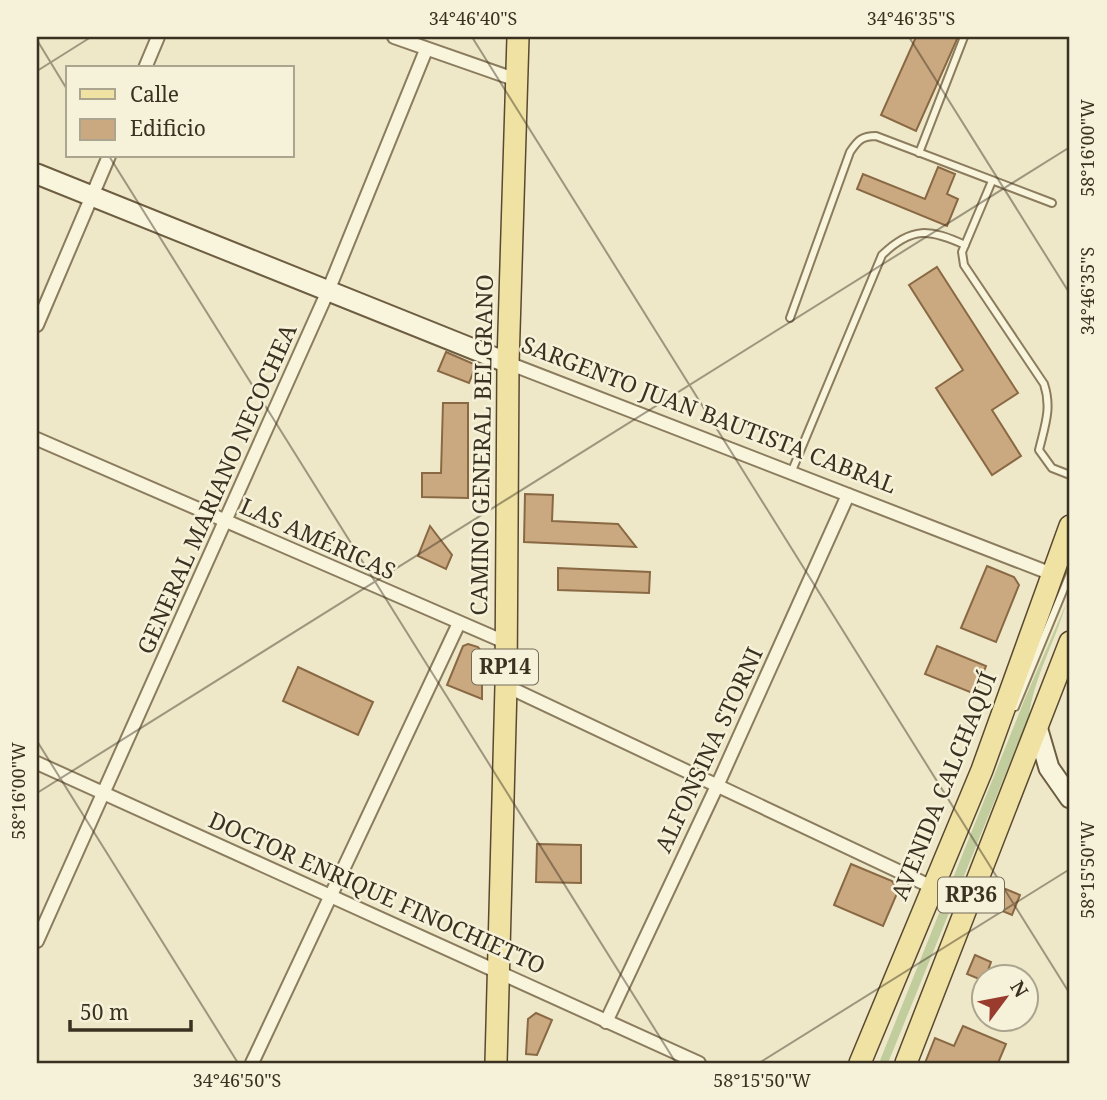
<svg xmlns="http://www.w3.org/2000/svg" width="1107" height="1100" font-family="'Noto Serif',serif">
	<style>
		.green { fill: #c1cd9c }
		.building { fill: #cba980; stroke: #896944; stroke-width: 2 }
		.lines { fill: none; stroke-linecap: round; stroke-linejoin: round }
		.lane-casing { stroke: #8b7c5e; stroke-width: 10 }
		.street-casing { stroke: #8b7c5e; stroke-width: 16 }
		.secondary-casing { stroke: #6d5d41; stroke-width: 23 }
		.primary-casing { stroke: #594931; stroke-width: 24 }
		.lane { stroke: #f9f4dc; stroke-width: 6 }
		.street { stroke: #f9f4dc; stroke-width: 12 }
		.secondary { stroke: #f9f4dc; stroke-width: 19 }
		.primary { stroke: #f0e2a3; stroke-width: 21 }
		.ticks { fill: none; stroke: #3b3121; stroke-width: 2; stroke-opacity: 0.45 }
		.labels { text-anchor: middle; stroke-width: 5; stroke-linejoin: round; paint-order: stroke }
		.shield { fill: #f6f1d9; stroke: #736b58; stroke-width: 2 }
		.shield-label { font-size: 21px; font-weight: bold; fill: #3b3121 }
		.street-label { font-size: 23px; fill: #3b3121; stroke: #f6f1d9 }
		.neatline { fill: none; stroke: #3b3121; stroke-width: 2.5 }
		.ticks-label { font-size: 18px; text-anchor: middle; fill: #3b3121 }
	</style>
	<rect width="100%" height="100%" fill="#eee8c9"/>
	<!-- green -->
	<path class="green" d="M 1066,604 C 1055,642 1034,677 1029,716 L 888,1063 L 879,1063 L 1026,696 Z"/>
	<!-- building -->
	<g class="building">
		<path d="M 916,37 L 958,37 L 916,131 L 881,115 Z"/>
		<path d="M 938,167 L 955,174 L 947,194 L 958,199 L 947,226 L 857,189 L 863,174 L 925,199 Z"/>
		<path d="M 937,267 L 1018,393 L 992,410 L 1021,456 L 992,475 L 936,388 L 963,370 L 909,285 Z"/>
		<path d="M 446,352 L 476,365 L 469,383 L 438,371 Z"/>
		<path d="M 443,403 L 468,403 L 468,498 L 422,497 L 422,473 L 441,473 Z"/>
		<path d="M 525,494 L 553,495 L 552,521 L 618,524 L 636,547 L 524,542 Z"/>
		<path d="M 430,526 L 452,555 L 446,569 L 418,556 Z"/>
		<path d="M 987,566 L 1014,577 L 1019,585 L 996,642 L 961,628 Z"/>
		<path d="M 558,568 L 650,572 L 649,593 L 558,590 Z"/>
		<path d="M 468,644 L 478,647 L 482,652 L 482,699 L 447,685 L 463,646 Z"/>
		<path d="M 937,646 L 986,666 L 975,694 L 925,674 Z"/>
		<path d="M 298,667 L 373,702 L 358,735 L 283,701 Z"/>
		<path d="M 537,844 L 581,845 L 581,883 L 536,882 Z"/>
		<path d="M 851,864 L 892,881 L 898,891 L 883,926 L 834,905 Z"/>
		<path d="M 1003,888 L 1020,895 L 1012,915 L 995,908 Z"/>
		<path d="M 975,955 L 991,962 L 984,981 L 967,974 Z"/>
		<path d="M 536,1013 L 552,1020 L 537,1055 L 526,1054 L 528,1019 Z"/>
		<path d="M 963,1026 L 1006,1044 L 998,1063 L 925,1063 L 935,1038 L 954,1046 Z"/>
	</g>
	<g class="lines">
		<!-- lane casing -->
		<g class="lane-casing">
			<g id="lane">
				<path d="M 919,153 L 964,37"/>
				<path d="M 992,181 L 962,252 L 964,265 L 1044,384 C 1052,408 1045,425 1039,450 L 1052,468 L 1070,475"/>
				<path d="M 790,318 L 850,152 C 858,140 862,136 876,136 L 1052,203"/>
				<path d="M 791,473 L 882,255 C 912,226 930,229 965,245"/>
				<path d="M 1015,707 L 1070,574"/>
			</g>
		</g>
		<!-- street casing -->
		<g class="street-casing">
			<g id="street">
				<path d="M 394,37 L 517,80"/>
				<path d="M 145,68 L 158,37"/>
				<path d="M 37,325 L 109,156"/>
				<path d="M 508,363 L 1052,574"/>
				<path d="M 37,439 L 505,642"/>
				<path d="M 506,686 L 932,887"/>
				<path d="M 37,763 L 699,1063"/>
				<path d="M 37,941 L 328,291 L 426,50"/>
				<path d="M 606,1022 L 717,786 L 848,495"/>
				<path d="M 252,1063 L 459,623"/>
			</g>
		</g>
		<!-- secondary casing -->
		<g class="secondary-casing">
			<g id="secondary">
				<path d="M 37,174 L 508,363"/>
				<path d="M 1037,727 L 1049,768 L 1070,798"/>
			</g>
		</g>
		<!-- primary casing -->
		<g class="primary-casing">
			<g id="primary">
				<path d="M 496,1063 L 506,686 L 508,363 L 518,37"/>
				<path d="M 860,1063 L 982,770 L 1070,526"/>
				<path d="M 906,1063 L 1070,642"/>
			</g>
		</g>
		<!-- lane -->
		<use href="#lane" class="lane"/>
		<!-- street -->
		<use href="#street" class="street"/>
		<!-- secondary -->
		<use href="#secondary" class="secondary"/>
		<!-- primary -->
		<use href="#primary" class="primary"/>
	</g>
	<!-- ticks -->
	<path class="ticks" d="M 472,37 L 1070,994M 909,37 L 1070,294M 37,40 L 68,91M 37,71 L 91,37M 109,156 L 676,1063M 37,741 L 238,1063M 37,793 L 1070,147M 759,1063 L 1070,869"/>
	<g class="labels">
		<!-- shield labels -->
		<g class="shield">
			<rect x="472" y="649.5" width="66" height="35" rx="5"/>
			<rect x="938" y="877.5" width="66" height="35" rx="5"/>
		</g>
		<g class="shield-label">
			<text x="505" y="674">RP14</text>
			<text x="971" y="902">RP36</text>
		</g>
		<!-- street labels -->
		<g class="street-label">
			<text transform="translate(709 415) rotate(21)" y="8">SARGENTO JUAN BAUTISTA CABRAL</text>
			<text transform="translate(482 445) rotate(-89)" y="8">CAMINO GENERAL BELGRANO</text>
			<text transform="translate(217 489) rotate(-66)" y="8">GENERAL MARIANO NECOCHEA</text>
			<text transform="translate(318 539) rotate(24)" y="8">LAS AMÉRICAS</text>
			<text transform="translate(709 750) rotate(-65)" y="8">ALFONSINA STORNI</text>
			<text transform="translate(944 786) rotate(-68)" y="8">AVENIDA CALCHAQUÍ</text>
			<text transform="translate(377 893) rotate(24)" y="8">DOCTOR ENRIQUE FINOCHIETTO</text>
		</g>
	</g>
	<!-- border -->
	<rect width="1107" height="1100" fill="none" stroke="#f6f1d9" stroke-width="77"/>
	<!-- legend -->
	<rect x="66" y="66" width="228" height="91" fill="#f6f1d9" stroke="#aba48f" stroke-width="2"/>
	<rect x="80" y="89" width="35" height="10" fill="#f0e2a3" stroke="#aba48f" stroke-width="2"/>
	<text x="130" y="102" font-size="21" fill="#3b3121">Calle</text>
	<rect x="80" y="119" width="35" height="21" fill="#cba980" stroke="#aba48f" stroke-width="2"/>
	<text x="130" y="136" font-size="21" fill="#3b3121">Edificio</text>
	<!-- north arrow -->
	<g transform="translate(1005 998) rotate(58)"><circle r="33" fill="#f6f1d9" stroke="#aba48f" stroke-width="2"/>
	<path d="M0-5L12 26L0 18L-12 26Z" fill="#993c2e"/>
	<text y="-10" font-size="19" font-weight="bold" text-anchor="middle" fill="#3b3121">N</text>
	</g>
	<!-- scale -->
	<path d="M70 1020v10h121v-10" fill="none" stroke="#3b3121" stroke-width="3.5"/>
	<text x="80" y="1020" font-size="21" fill="#3b3121" stroke="#f6f1d9" stroke-width="5" paint-order="stroke">50 m</text>
	<rect x="38" y="38" width="1030" height="1024" class="neatline"/>
	<g class="ticks-label">
		<text x="473" y="25">34°46'40"S</text>
		<text x="911" y="25">34°46'35"S</text>
		<text transform="translate(1088 148) rotate(-90)" y="6">58°16'00"W</text>
		<text transform="translate(1088 291) rotate(-90)" y="6">34°46'35"S</text>
		<text transform="translate(19 791) rotate(-90)" y="6">58°16'00"W</text>
		<text transform="translate(1088 870) rotate(-90)" y="6">58°15'50"W</text>
		<text x="237" y="1087">34°46'50"S</text>
		<text x="762" y="1087">58°15'50"W</text>
	</g>
</svg>
